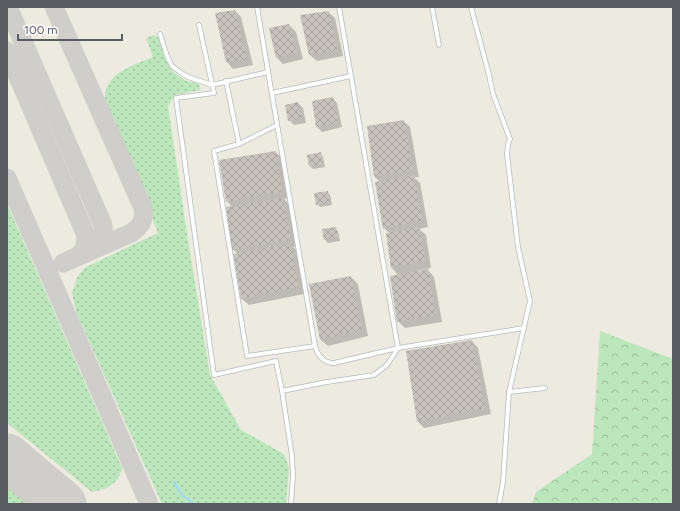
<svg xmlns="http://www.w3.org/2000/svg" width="680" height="511" font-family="Figtree,sans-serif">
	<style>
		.grass { fill: url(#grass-dots) }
		.forest { fill: url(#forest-crowns) }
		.shadow { fill: #0003 }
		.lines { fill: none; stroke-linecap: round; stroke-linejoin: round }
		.stream { stroke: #9ed8ff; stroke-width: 2 }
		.taxiway { stroke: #d0ceca; stroke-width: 19 }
		.runway { stroke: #d0ceca; stroke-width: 47 }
		.building { fill: url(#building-cross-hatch) }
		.service-casing { stroke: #b6b9be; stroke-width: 5.5 }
		.service { stroke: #fff; stroke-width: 4 }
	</style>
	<defs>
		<pattern id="grass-dots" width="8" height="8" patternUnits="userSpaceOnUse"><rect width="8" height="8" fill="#bce6bb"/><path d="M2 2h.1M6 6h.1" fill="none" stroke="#9cbe9b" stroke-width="1.8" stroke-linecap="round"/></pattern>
		<pattern id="forest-crowns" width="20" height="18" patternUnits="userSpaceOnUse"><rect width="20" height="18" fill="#bce6bb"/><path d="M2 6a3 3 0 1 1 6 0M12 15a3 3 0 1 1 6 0" fill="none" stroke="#9cbe9b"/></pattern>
		<pattern id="building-cross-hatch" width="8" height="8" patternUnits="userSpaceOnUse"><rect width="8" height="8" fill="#c8c4bd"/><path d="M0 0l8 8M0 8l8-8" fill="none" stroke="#a5a29d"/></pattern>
	</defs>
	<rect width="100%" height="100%" fill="#edeae0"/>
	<!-- grass -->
	<g class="grass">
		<path d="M 154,35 L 158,37 L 166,61 L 173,72 L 186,81 L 198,83 L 201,90 L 175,95 L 168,106 L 187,234 L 210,375 L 241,430 L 284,454 L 289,468 L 286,504 L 162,504 L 76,312 L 72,293 L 77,278 L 84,268 L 158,233 L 105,103 C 105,100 105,97 105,94 C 109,71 135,65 153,57 L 146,38 Z"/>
		<path d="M 7,204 L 122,468 C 120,479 112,487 101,490 C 98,491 95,491 92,492 L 7,423 Z"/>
		<path d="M 7,475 L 42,504 L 7,504 Z"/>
	</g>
	<!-- forest -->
	<path class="forest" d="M 600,331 L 673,359 L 673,504 L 532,504 L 536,492 L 592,454 Z"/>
	<!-- shadow -->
	<g class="shadow">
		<path d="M 235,11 L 241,17 L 253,65 L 233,69 L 227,62 L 216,14 Z"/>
		<path d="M 328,12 L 335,18 L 343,56 L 317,61 L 310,55 Z"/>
		<path d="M 289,25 L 296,32 L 303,59 L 283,64 L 277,58 Z"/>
		<path d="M 333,99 L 337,103 L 342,127 L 322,132 L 317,127 Z"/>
		<path d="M 298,103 L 303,108 L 306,123 L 294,125 L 289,120 Z"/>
		<path d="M 403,121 L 410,127 L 419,177 L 414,177 L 420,183 L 428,227 L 419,229 L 426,235 L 431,268 L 416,271 L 417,272 L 428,270 L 434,277 L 442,322 L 405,328 L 398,321 L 399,276 L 392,268 L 390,234 L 384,228 L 380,182 L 375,177 L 368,127 Z"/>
		<path d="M 276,152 L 282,158 L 288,198 L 284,199 L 290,205 L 297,246 L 293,247 L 297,251 L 304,294 L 249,305 L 242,299 L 238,254 L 233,249 L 232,207 L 227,201 Z"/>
		<path d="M 320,153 L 323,157 L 325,167 L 313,169 L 310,166 Z"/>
		<path d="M 327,192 L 330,195 L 332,205 L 320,207 L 317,204 Z"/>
		<path d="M 335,228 L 338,231 L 340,241 L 328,243 L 325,240 L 323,230 Z"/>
		<path d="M 351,277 L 358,284 L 368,336 L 328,346 L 321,340 Z"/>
		<path d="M 472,341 L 478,348 L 491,414 L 424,428 L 418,422 L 407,352 Z"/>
	</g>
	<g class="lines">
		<!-- stream -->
		<path class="stream" d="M 174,482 L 182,495 L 194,504"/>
		<!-- taxiway -->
		<g class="taxiway">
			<path d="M 8,7 L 103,225 C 104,237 103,242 94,249"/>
			<path d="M 54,7 L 143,208 C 144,220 142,226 131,233 L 63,263"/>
			<path d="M 7,51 L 85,233 C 87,242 85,250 78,256"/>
			<path d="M 7,178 L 149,504"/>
		</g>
		<!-- runway -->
		<path class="runway" d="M 7,457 L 63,504"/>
	</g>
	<!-- building -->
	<g class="building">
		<path d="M 235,10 L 247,59 L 226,62 L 215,13 Z"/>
		<path d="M 329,11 L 337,50 L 309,55 L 300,15 Z"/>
		<path d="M 289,24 L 297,53 L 276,58 L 269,28 Z"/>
		<path d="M 333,97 L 338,123 L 316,127 L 312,101 Z"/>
		<path d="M 298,102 L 302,118 L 288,121 L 285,105 Z"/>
		<path d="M 404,120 L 413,170 L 374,177 L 367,126 Z"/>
		<path d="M 276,151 L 282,192 L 226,202 L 219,160 Z"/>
		<path d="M 321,152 L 323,164 L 309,166 L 307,155 Z"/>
		<path d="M 414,175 L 422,221 L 383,229 L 375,182 Z"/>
		<path d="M 328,191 L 330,202 L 316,205 L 314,193 Z"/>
		<path d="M 283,198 L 291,240 L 232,250 L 226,207 Z"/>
		<path d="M 336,227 L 338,238 L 324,240 L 322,229 Z"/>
		<path d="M 419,227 L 425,261 L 391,268 L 386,233 Z"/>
		<path d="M 291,243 L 298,287 L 241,299 L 233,254 Z"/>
		<path d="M 428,269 L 436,315 L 397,322 L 390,276 Z"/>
		<path d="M 351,276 L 362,330 L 320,340 L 309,284 Z"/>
		<path d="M 472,340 L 485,408 L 417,422 L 406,351 Z"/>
	</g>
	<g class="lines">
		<!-- service casing -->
		<g class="service-casing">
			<g id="service">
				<path d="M 257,7 L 315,346 C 318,356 323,363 334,363 L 398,348 L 524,328"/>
				<path d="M 432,7 L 439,45"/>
				<path d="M 471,7 L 489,75 L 493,94 L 510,139 L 508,144 L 507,154 L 518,247 L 530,301 L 509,392 L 503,482 L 499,504"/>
				<path d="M 199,25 L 214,93 L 176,98 L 214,375 L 276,361 L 282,391 L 327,382 L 374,375 L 387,365 L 398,348 L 339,7"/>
				<path d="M 160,34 L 167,56 L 172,66 L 180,72 L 188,77 L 212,85 L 268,72"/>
				<path d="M 226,81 L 239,144 L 214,151 L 247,356 L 315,346"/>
				<path d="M 272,93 L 351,76"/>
				<path d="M 239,144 L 277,125"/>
				<path d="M 282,391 L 292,456 L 293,476 L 291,504"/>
				<path d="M 509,392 L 545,388"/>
			</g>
		</g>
		<!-- service -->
		<use href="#service" class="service"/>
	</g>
	<!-- border -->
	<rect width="680" height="511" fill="none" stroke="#595d62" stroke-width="16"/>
	<!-- scale -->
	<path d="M18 34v6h104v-6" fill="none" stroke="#595d62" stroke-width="2"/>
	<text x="24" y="34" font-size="12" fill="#595d62" stroke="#ffffff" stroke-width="3" paint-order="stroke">100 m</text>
</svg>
